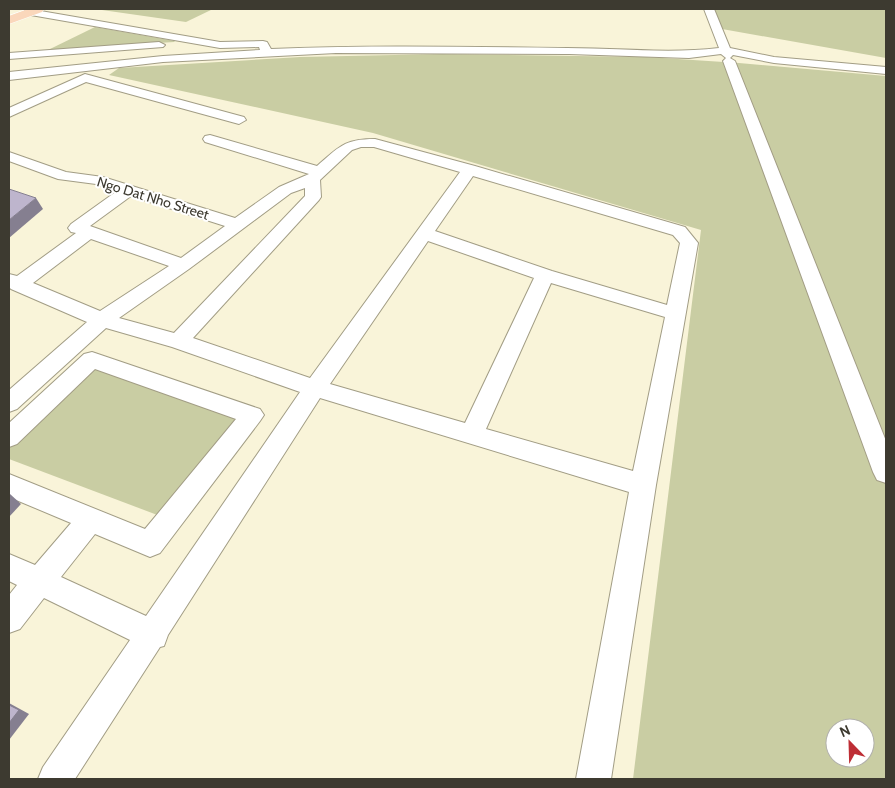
<svg xmlns="http://www.w3.org/2000/svg" width="895" height="788" font-family="Cabin,sans-serif">
	<style>
		.green { fill: #c9cda3; fill-rule: evenodd }
		.lines { fill: none; stroke-linecap: round; stroke-linejoin: round }
		.minor-casing { stroke: #a29d85; stroke-width: 2 }
		.major-casing { stroke: #fff; stroke-width: 1 }
		.minor { fill: #fff; fill-rule: evenodd }
		.major { fill: #fad7bb; fill-rule: evenodd }
		.shaded-wall { fill: #857f90 }
		.building { fill: #beb5cd; stroke: #857f90 }
		.labels { text-anchor: middle; stroke-width: 4; stroke-linejoin: round; paint-order: stroke }
		.far-street-label { font-size: 14px; fill: #3d3a30; stroke: #fff }
	</style>
	<rect width="100%" height="100%" fill="#f9f4d9"/>
	<!-- green -->
	<g class="green">
		<path d="M 95,9 L 213,9 L 186,22 Z"/>
		<path d="M 714,9 L 886,9 L 886,58 L 722,29 Z"/>
		<path d="M 95,27 L 175,41 L 174,42 L 48,50 Z"/>
		<path d="M 442,54 L 647,57 L 739,63 L 886,76 L 886,779 L 633,779 L 701,230 L 373,133 L 109,75 L 119,68 L 300,57 ZM 835,728 L 865,728 L 865,758 L 835,758 Z"/>
		<path d="M 89,367 L 238,418 L 160,516 L 9,459 L 9,444 Z"/>
	</g>
	<g class="lines">
		<!-- minor casing -->
		<g class="minor-casing">
			<g id="minor">
				<path d="M 29,9 L 220,42 L 263,41 L 267,42 L 271,49 C 370,45 468,47 567,48 C 618,48 668,54 719,48 L 704,9 L 714,9 L 730,48 L 774,57 L 886,67 L 886,74 L 774,63 L 733,55 L 730,58 L 735,61 L 886,441 L 886,483 L 877,480 L 873,472 L 723,61 L 726,58 L 721,54 L 689,58 L 569,54 L 336,53 L 163,62 L 9,80 L 9,72 L 163,56 L 260,50 L 259,47 L 220,48 L 25,14 L 25,10 Z"/>
				<path d="M 159,42 L 165,45 L 163,47 L 9,59 L 9,53 Z"/>
				<path d="M 85,74 L 244,117 L 246,120 L 239,124 L 86,82 L 9,117 L 9,108 Z"/>
				<path d="M 210,135 L 317,166 C 339,147 344,139 375,139 L 475,166 L 685,227 L 698,243 L 656,485 L 611,779 L 576,779 L 629,492 L 320,398 L 168,635 L 164,646 L 160,647 L 75,779 L 38,779 L 43,767 L 130,640 L 44,598 L 20,629 L 9,633 L 9,595 L 17,585 L 9,581 L 9,554 L 35,565 L 71,523 L 9,497 L 9,474 L 145,529 L 236,419 L 95,369 L 17,444 L 9,447 L 9,423 L 84,354 L 92,352 L 260,409 L 264,415 L 260,421 L 160,553 L 150,557 L 95,534 L 61,577 L 146,616 L 300,392 L 172,347 L 106,328 L 17,409 L 9,412 L 9,390 L 87,322 L 11,289 L 9,287 L 9,274 L 17,276 L 76,233 L 71,232 L 68,228 L 71,224 L 117,191 L 96,184 L 58,179 L 9,161 L 9,152 L 66,172 L 103,177 L 235,218 L 279,187 L 309,174 L 205,142 L 203,139 L 205,136 ZM 361,147 L 374,147 L 460,172 L 310,378 L 193,338 L 319,200 L 321,197 L 320,180 L 352,150 ZM 473,176 L 673,235 L 680,243 L 667,305 L 552,271 L 435,231 ZM 305,188 L 305,196 L 174,333 L 119,318 L 189,269 L 291,193 ZM 131,196 L 225,226 L 181,258 L 90,226 ZM 91,239 L 169,266 L 100,311 L 33,283 ZM 428,241 L 534,278 L 465,423 L 330,384 ZM 551,283 L 665,317 L 633,471 L 486,429 Z"/>
			</g>
		</g>
		<!-- major casing -->
		<g class="major-casing">
			<path id="major" d="M 28,9 L 44,9 L 42,12 L 9,24 L 9,16 Z"/>
		</g>
		<!-- minor -->
		<use href="#minor" class="minor"/>
		<!-- major -->
		<use href="#major" class="major"/>
	</g>
	<!-- shaded-wall -->
	<g class="shaded-wall">
		<path d="M 36,198 L 43,209 L 9,238 L 9,220 Z"/>
		<path d="M 10,494 L 21,504 L 9,517 L 9,495 Z"/>
		<path d="M 9,703 L 29,714 L 9,740 Z"/>
	</g>
	<!-- building -->
	<g class="building">
		<path d="M 9,189 L 36,198 L 9,220 Z"/>
		<path d="M 9,705 L 19,710 L 9,723 Z"/>
	</g>
	<g class="labels">
		<!-- far-street labels -->
		<g class="far-street-label">
			<text transform="translate(153 198) rotate(17)" y="5">Ngo Dat Nho Street</text>
		</g>
	</g>
	<!-- border -->
	<rect width="895" height="788" fill="none" stroke="#3d3a30" stroke-width="20"/>
	<!-- north arrow -->
	<g transform="translate(850 743) rotate(337)"><circle r="24" fill="#ffffff" stroke="#b1b0ac"/>
	<path d="M0-4L9 19L0 12L-9 19Z" fill="#be2e35"/>
	<text y="-8" font-size="14" font-weight="bold" text-anchor="middle" fill="#3d3a30">N</text>
	</g>
</svg>
